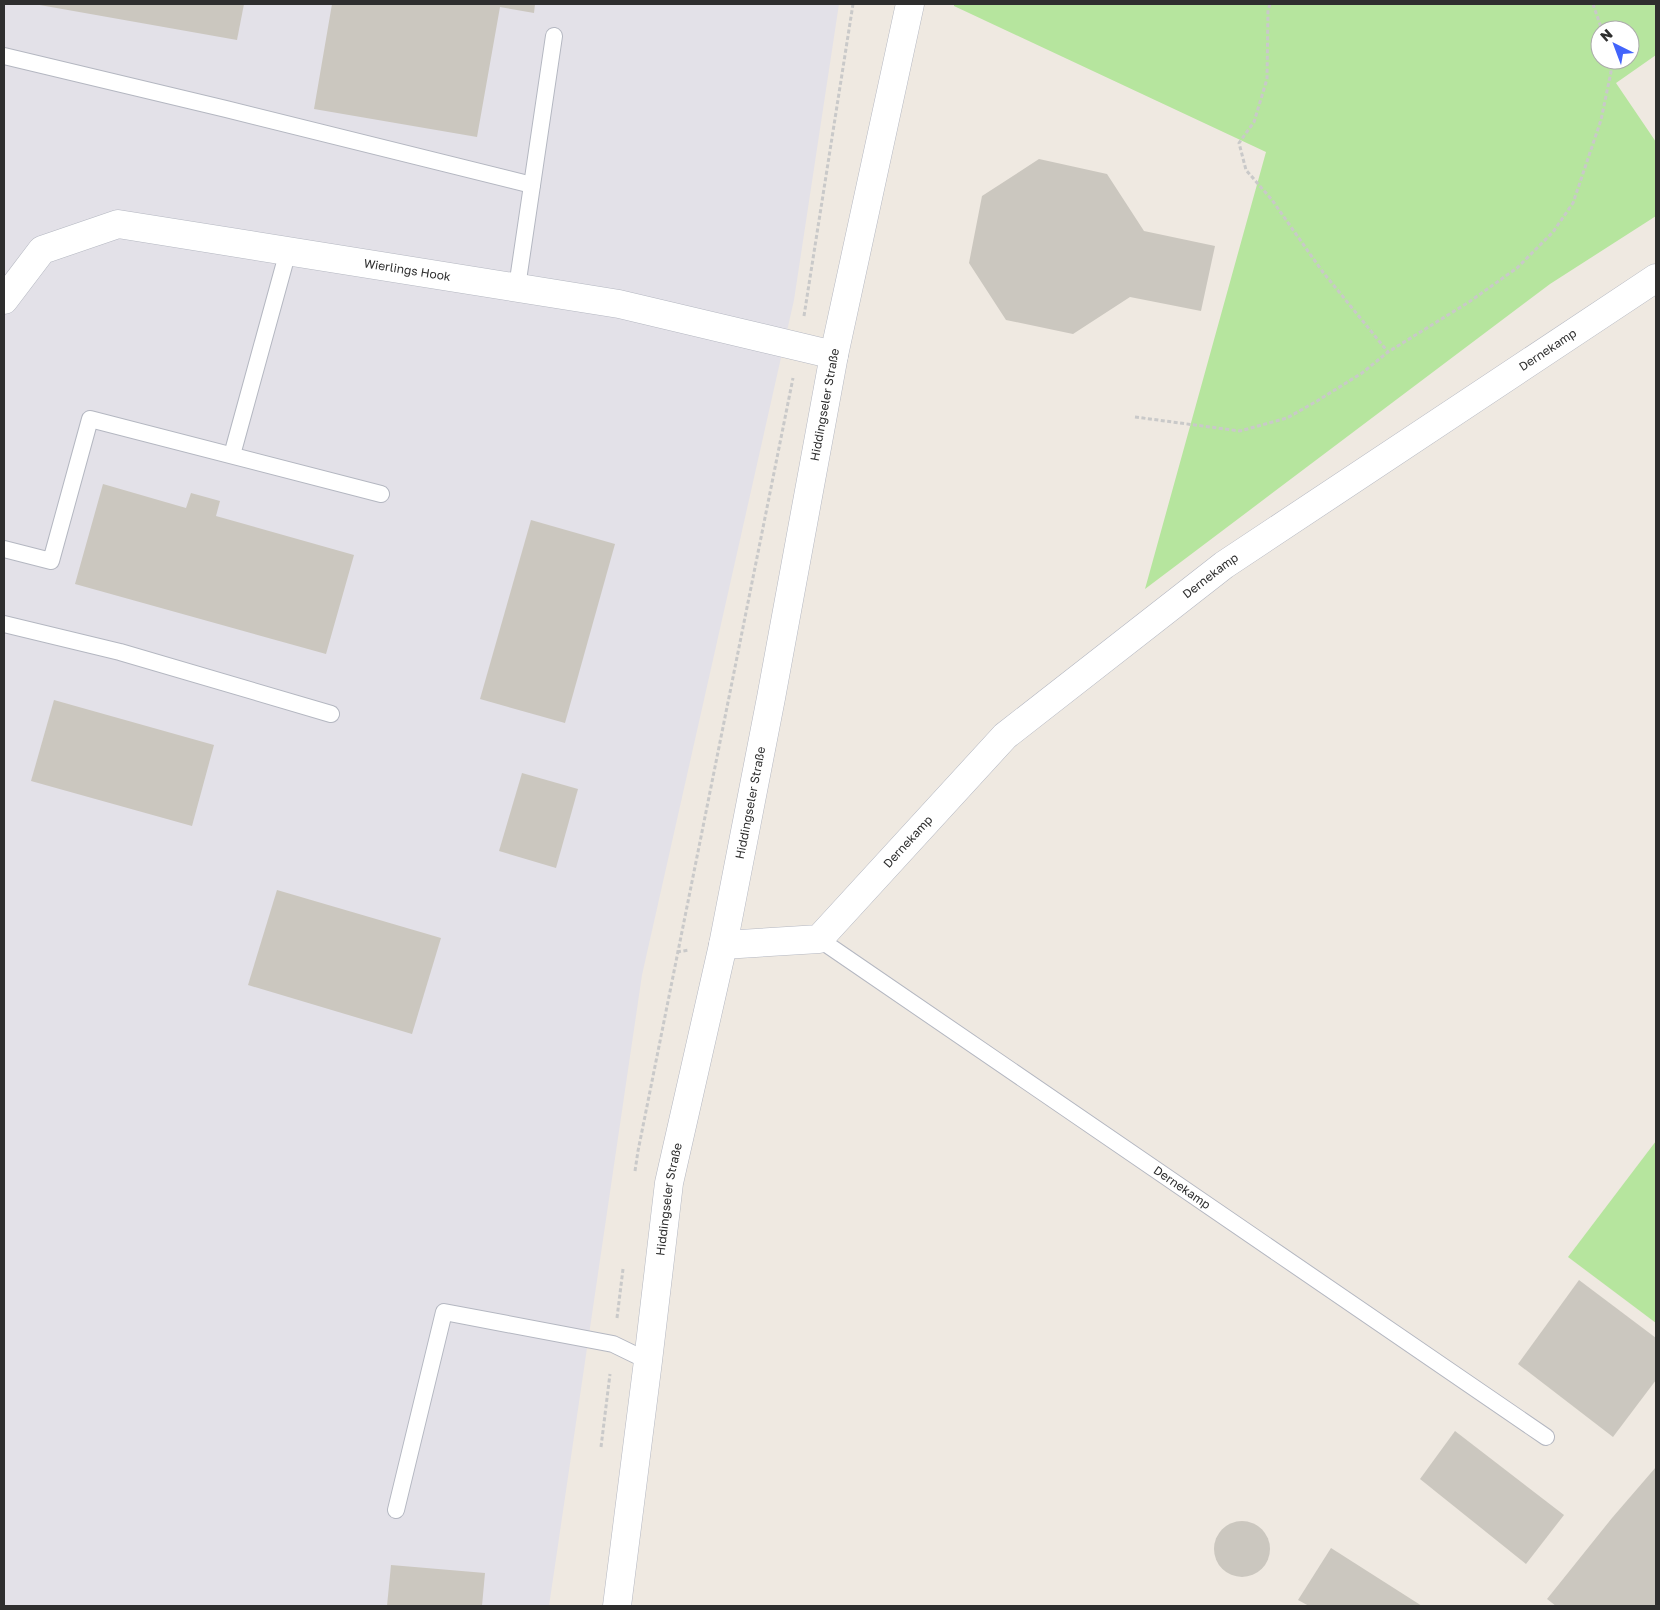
<svg xmlns="http://www.w3.org/2000/svg" width="1660" height="1610" font-family="'Golos Text',sans-serif">
	<style>
		.industrial { fill: #e3e1e8 }
		.green { fill: #b6e59e; fill-rule: evenodd }
		.building { fill: #cbc7bf }
		.lines { fill: none; stroke-linecap: round; stroke-linejoin: round }
		.lane-casing { stroke: #b4b7c1; stroke-width: 18 }
		.street-casing { stroke: #b4b7c1; stroke-width: 29 }
		.secondary-casing { stroke: #b4b7c1; stroke-width: 29 }
		.path { stroke: #c9c9c9; stroke-width: 3; stroke-dasharray: 4 2.5; stroke-linecap: butt }
		.lane { stroke: #fff; stroke-width: 16 }
		.street { stroke: #fff; stroke-width: 28 }
		.secondary { stroke: #fff; stroke-width: 28 }
		.labels { text-anchor: middle; stroke-width: 4; stroke-linejoin: round; paint-order: stroke }
		.street-label { font-size: 12px; fill: #2e2e2e; stroke: #fff }
	</style>
	<rect width="100%" height="100%" fill="#efe9e1"/>
	<!-- industrial -->
	<path class="industrial" d="M 4,4 L 839,4 L 794,300 L 642,975 L 549,1606 L 4,1606 Z"/>
	<!-- green -->
	<g class="green">
		<path d="M 954,4 L 1656,4 L 1656,55 L 1616,83 L 1656,142 L 1656,216 L 1550,284 L 1145,589 L 1266,152 L 954,6 ZM 1600,30 L 1630,30 L 1630,60 L 1600,60 Z"/>
		<path d="M 1656,1141 L 1656,1323 L 1568,1257 Z"/>
	</g>
	<!-- building -->
	<g class="building">
		<path d="M 34,4 L 244,4 L 237,40 Z"/>
		<path d="M 332,4 L 535,4 L 534,13 L 500,7 L 477,137 L 314,109 Z"/>
		<path d="M 1039,159 L 1107,174 L 1144,231 L 1215,246 L 1201,311 L 1130,297 L 1073,334 L 1006,320 L 969,263 L 982,196 Z"/>
		<path d="M 103,484 L 186,508 L 191,493 L 220,501 L 216,516 L 354,555 L 326,654 L 75,584 Z"/>
		<path d="M 531,520 L 615,544 L 565,723 L 480,699 Z"/>
		<path d="M 54,700 L 214,745 L 192,826 L 31,781 Z"/>
		<path d="M 522,773 L 578,789 L 556,868 L 499,851 Z"/>
		<path d="M 277,890 L 441,938 L 412,1034 L 248,985 Z"/>
		<path d="M 1579,1280 L 1656,1338 L 1656,1380 L 1613,1437 L 1518,1364 Z"/>
		<path d="M 1455,1431 L 1564,1515 L 1526,1564 L 1420,1479 Z"/>
		<path d="M 1656,1467 L 1656,1606 L 1556,1606 L 1547,1599 L 1612,1518 Z"/>
		<circle cx="1242" cy="1549" r="28"/>
		<path d="M 1331,1548 L 1422,1606 L 1309,1606 L 1298,1600 Z"/>
		<path d="M 391,1565 L 485,1573 L 482,1606 L 387,1606 Z"/>
	</g>
	<g class="lines">
		<!-- lane casing -->
		<g class="lane-casing">
			<g id="lane">
				<path d="M 4,56 L 226,109 L 532,185"/>
				<path d="M 517,287 L 554,36"/>
				<path d="M 232,455 L 288,251"/>
				<path d="M 4,549 L 51,561 L 90,419 L 381,494"/>
				<path d="M 4,624 L 120,652 L 331,714"/>
				<path id="s1" d="M 819,939 L 1546,1437"/>
				<path d="M 396,1510 L 444,1312 L 613,1344 L 648,1361"/>
			</g>
		</g>
		<!-- street casing -->
		<g class="street-casing">
			<g id="street">
				<path id="s2" d="M 4,300 L 42,250 L 118,224 L 619,304 L 834,355"/>
				<path id="s3" d="M 723,945 L 819,939 L 1005,736 L 1224,565 L 1656,278"/>
			</g>
		</g>
		<!-- secondary casing -->
		<g class="secondary-casing">
			<g id="secondary">
				<path id="s4" d="M 617,1606 L 648,1361 L 669,1183 L 723,945 L 771,698 L 834,355 L 910,4"/>
			</g>
		</g>
		<!-- path -->
		<g class="path">
			<path d="M 1270,4 L 1268,10 L 1267,79 L 1254,122 L 1239,143 L 1246,170 L 1272,200 L 1322,271 L 1388,352"/>
			<path d="M 1593,4 L 1602,30"/>
			<path d="M 804,316 L 853,4"/>
			<path d="M 1135,417 L 1240,431 L 1287,418 L 1317,401 L 1362,373 L 1388,352 L 1469,302 L 1517,268 L 1553,232 L 1573,203 L 1601,120 L 1611,72 L 1609,60"/>
			<path d="M 677,952 L 689,950"/>
			<path d="M 635,1171 L 638,1151 L 793,378"/>
			<path d="M 617,1318 L 623,1269"/>
			<path d="M 601,1447 L 610,1374"/>
		</g>
		<!-- lane -->
		<use href="#lane" class="lane"/>
		<!-- street -->
		<use href="#street" class="street"/>
		<!-- secondary -->
		<use href="#secondary" class="secondary"/>
	</g>
	<g class="labels">
		<!-- street labels -->
		<g class="street-label">
			<text dy="4" stroke="none"><textPath href="#s2" startOffset="436">Wierlings Hook</textPath></text>
			<text dy="4" stroke="none"><textPath href="#s3" startOffset="1038">Dernekamp</textPath></text>
			<text dy="4" stroke="none"><textPath href="#s4" startOffset="1220">Hiddingseler Straße</textPath></text>
			<text dy="4" stroke="none"><textPath href="#s3" startOffset="632">Dernekamp</textPath></text>
			<text dy="4" stroke="none"><textPath href="#s4" startOffset="815">Hiddingseler Straße</textPath></text>
			<text dy="4" stroke="none"><textPath href="#s3" startOffset="228">Dernekamp</textPath></text>
			<text dy="4" stroke="none"><textPath href="#s1" startOffset="440">Dernekamp</textPath></text>
			<text dy="4" stroke="none"><textPath href="#s4" startOffset="410">Hiddingseler Straße</textPath></text>
		</g>
	</g>
	<!-- border -->
	<rect width="1660" height="1610" fill="none" stroke="#2e2e2e" stroke-width="10"/>
	<!-- north arrow -->
	<g transform="translate(1615 45) rotate(318)"><circle r="24" fill="#ffffff" stroke="#ababab"/>
	<path d="M0-4L9 19L0 12L-9 19Z" fill="#4264fb"/>
	<text y="-8" font-size="14" font-weight="bold" text-anchor="middle" fill="#2e2e2e">N</text>
	</g>
</svg>
